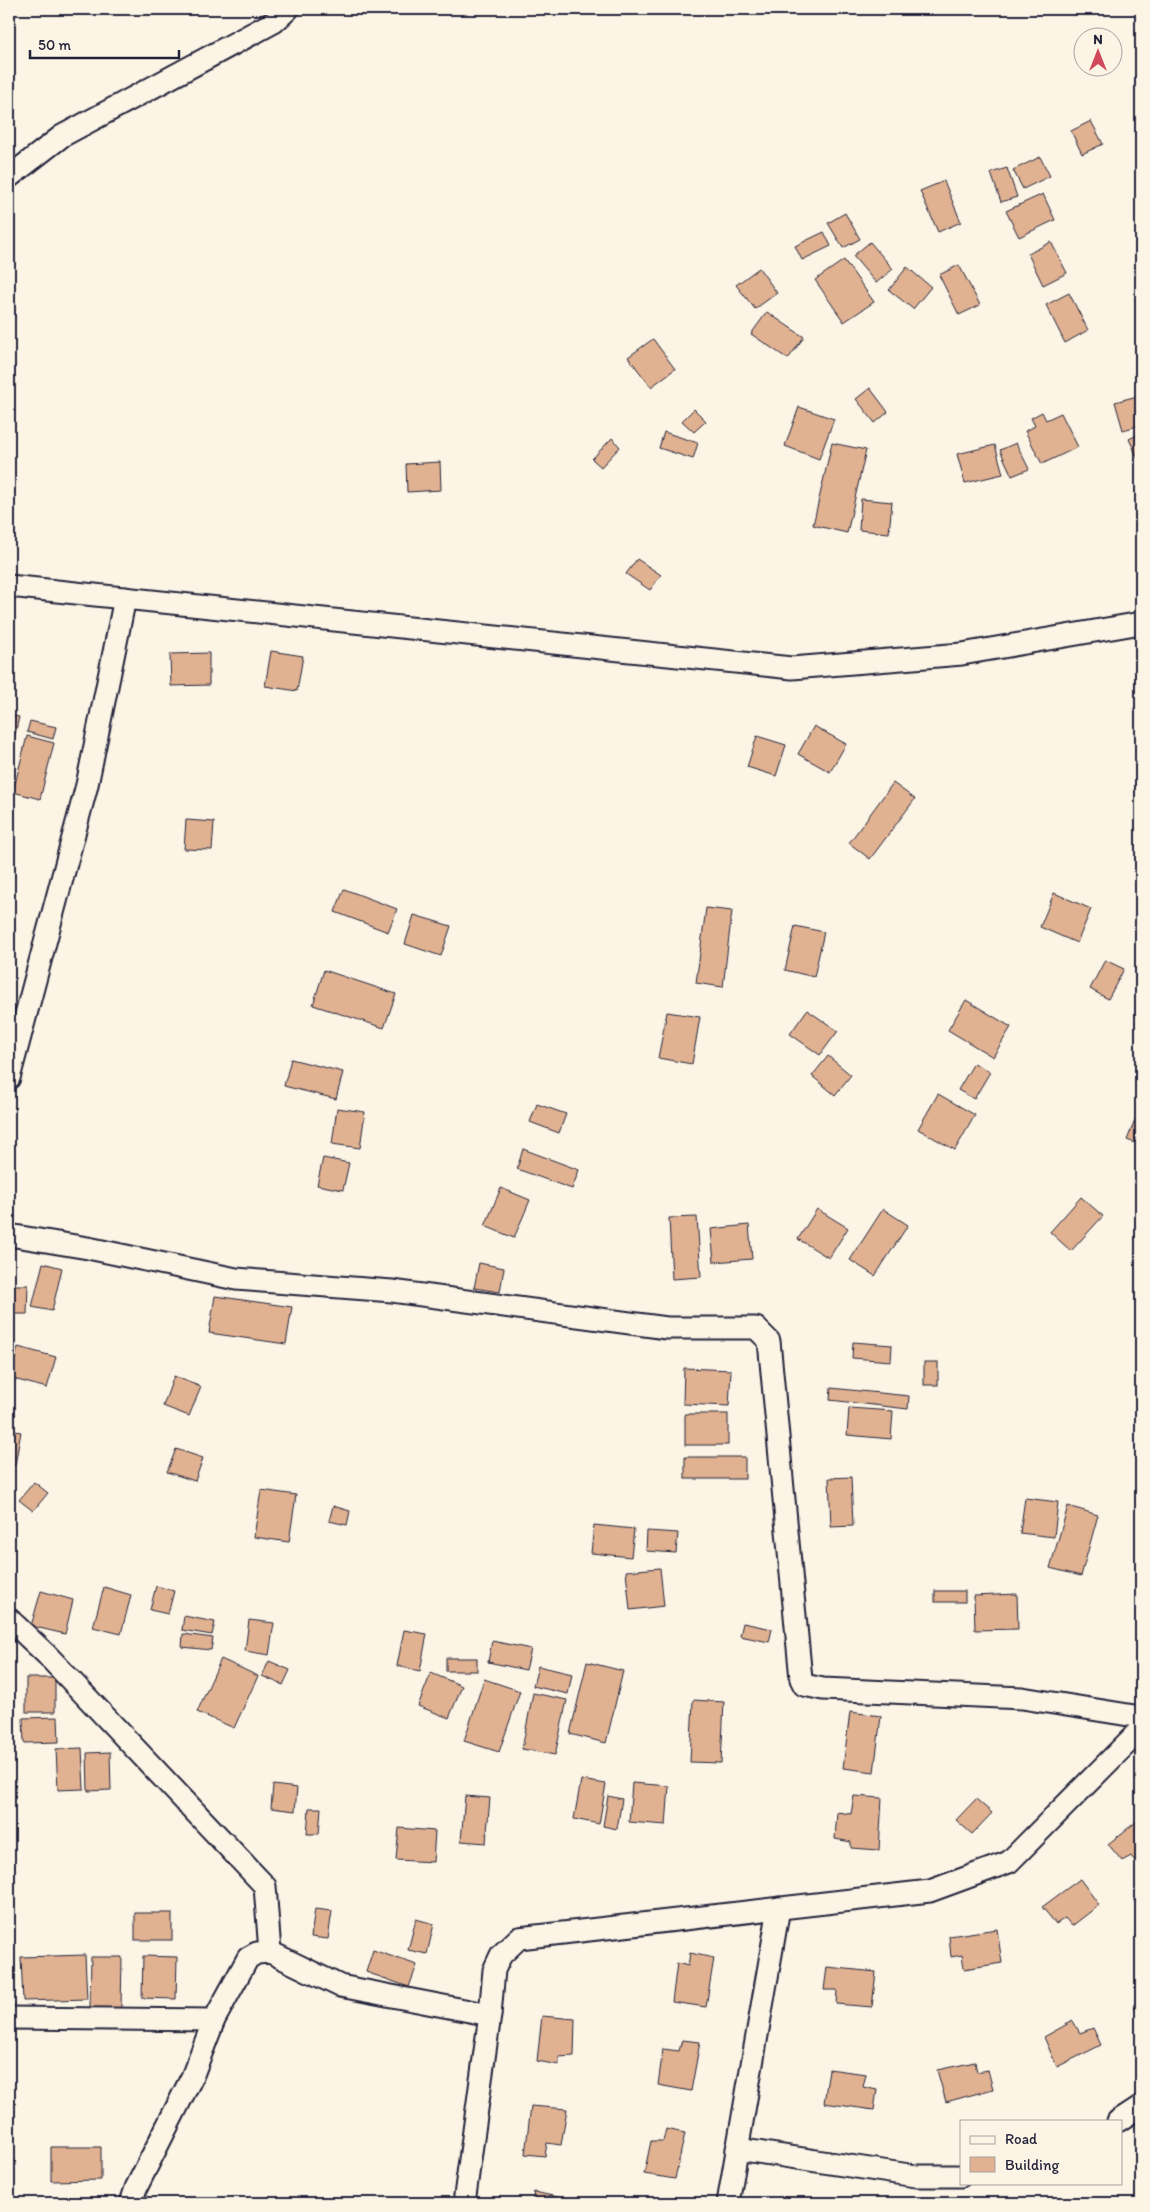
<svg xmlns="http://www.w3.org/2000/svg" width="1150" height="2212" font-family="Itim,sans-serif">
	<style>
		.building { fill: #e1b291; stroke: #22223b }
		.lines { fill: none; stroke-linecap: round; stroke-linejoin: round }
		.street-casing { stroke: #22223b; stroke-width: 25 }
		.street { stroke: #fcf5e5; stroke-width: 21 }
	</style>
	<rect width="100%" height="100%" fill="#fcf5e5"/>
	<filter id="ink" filterUnits="userSpaceOnUse"><feTurbulence type="fractalNoise" baseFrequency=".02" numOctaves="2"/><feDisplacementMap in="SourceGraphic" scale="10" xChannelSelector="R" yChannelSelector="G"/><feConvolveMatrix kernelMatrix="1 2 1 2 8 2 1 2 1" color-interpolation-filters="sRGB"/></filter>
	<g filter="url(#ink)">
		<!-- building -->
		<g class="building">
			<path d="M 1091,121 L 1103,144 L 1082,154 L 1071,131 Z"/>
			<path d="M 1040,157 L 1050,176 L 1023,189 L 1013,170 Z"/>
			<path d="M 1007,168 L 1017,197 L 1001,202 L 991,173 Z"/>
			<path d="M 944,181 L 961,222 L 938,232 L 920,191 Z"/>
			<path d="M 1043,194 L 1055,220 L 1019,237 L 1006,211 Z"/>
			<path d="M 845,213 L 860,239 L 843,248 L 828,223 Z"/>
			<path d="M 824,232 L 831,246 L 802,260 L 795,246 Z"/>
			<path d="M 870,242 L 893,269 L 876,283 L 853,256 Z"/>
			<path d="M 1051,242 L 1067,273 L 1043,285 L 1028,254 Z"/>
			<path d="M 844,260 L 874,302 L 844,322 L 815,280 Z"/>
			<path d="M 959,265 L 980,305 L 959,315 L 939,275 Z"/>
			<path d="M 907,267 L 931,287 L 913,309 L 889,290 Z"/>
			<path d="M 759,268 L 777,293 L 755,309 L 736,285 Z"/>
			<path d="M 1069,293 L 1088,330 L 1065,343 L 1046,305 Z"/>
			<path d="M 767,312 L 804,337 L 788,359 L 751,334 Z"/>
			<path d="M 653,339 L 675,369 L 651,387 L 628,357 Z"/>
			<path d="M 870,388 L 888,412 L 875,423 L 856,399 Z"/>
			<path d="M 1141,395 L 1141,425 L 1123,430 L 1115,402 Z"/>
			<path d="M 799,407 L 834,419 L 819,459 L 785,446 Z"/>
			<path d="M 694,409 L 706,421 L 694,432 L 682,421 Z"/>
			<path d="M 1042,412 L 1046,420 L 1061,413 L 1078,447 L 1042,464 L 1025,431 L 1035,426 L 1031,418 Z"/>
			<path d="M 664,432 L 698,443 L 693,459 L 659,448 Z"/>
			<path d="M 1141,433 L 1141,465 L 1129,439 Z"/>
			<path d="M 612,438 L 620,447 L 601,467 L 592,459 Z"/>
			<path d="M 832,443 L 866,450 L 847,533 L 813,525 Z"/>
			<path d="M 1016,443 L 1029,469 L 1012,476 L 1000,450 Z"/>
			<path d="M 995,445 L 1003,474 L 965,483 L 957,454 Z"/>
			<path d="M 440,462 L 441,490 L 407,492 L 406,464 Z"/>
			<path d="M 861,499 L 892,502 L 889,533 L 859,530 Z"/>
			<path d="M 637,559 L 661,575 L 650,590 L 626,574 Z"/>
			<path d="M 271,651 L 303,656 L 297,691 L 265,686 Z"/>
			<path d="M 209,653 L 209,685 L 171,686 L 170,654 Z"/>
			<path d="M 9,715 L 19,717 L 9,761 Z"/>
			<path d="M 30,721 L 56,727 L 53,739 L 27,732 Z"/>
			<path d="M 814,726 L 846,744 L 830,772 L 798,754 Z"/>
			<path d="M 27,736 L 54,743 L 40,799 L 13,792 Z"/>
			<path d="M 757,736 L 786,745 L 776,776 L 747,767 Z"/>
			<path d="M 893,783 L 915,799 L 870,859 L 849,843 Z"/>
			<path d="M 186,820 L 214,822 L 212,850 L 184,849 Z"/>
			<path d="M 344,889 L 397,909 L 388,932 L 335,912 Z"/>
			<path d="M 1054,893 L 1091,909 L 1077,943 L 1040,927 Z"/>
			<path d="M 706,908 L 732,911 L 723,987 L 696,983 Z"/>
			<path d="M 414,915 L 451,926 L 441,956 L 405,944 Z"/>
			<path d="M 795,926 L 824,932 L 814,977 L 785,970 Z"/>
			<path d="M 1105,960 L 1124,969 L 1108,999 L 1090,989 Z"/>
			<path d="M 324,970 L 396,994 L 384,1028 L 313,1005 Z"/>
			<path d="M 966,1000 L 1011,1027 L 993,1057 L 948,1030 Z"/>
			<path d="M 807,1010 L 838,1031 L 820,1055 L 790,1034 Z"/>
			<path d="M 667,1012 L 700,1017 L 692,1064 L 658,1058 Z"/>
			<path d="M 828,1056 L 851,1075 L 835,1095 L 812,1076 Z"/>
			<path d="M 291,1059 L 343,1072 L 336,1099 L 284,1086 Z"/>
			<path d="M 974,1063 L 990,1072 L 974,1099 L 958,1090 Z"/>
			<path d="M 938,1094 L 975,1115 L 955,1150 L 918,1129 Z"/>
			<path d="M 537,1104 L 566,1114 L 559,1133 L 530,1122 Z"/>
			<path d="M 1141,1106 L 1141,1145 L 1127,1140 Z"/>
			<path d="M 337,1108 L 365,1112 L 360,1148 L 332,1144 Z"/>
			<path d="M 523,1149 L 579,1170 L 572,1189 L 517,1169 Z"/>
			<path d="M 323,1158 L 349,1163 L 343,1190 L 317,1185 Z"/>
			<path d="M 501,1188 L 530,1200 L 514,1238 L 485,1226 Z"/>
			<path d="M 1081,1197 L 1103,1216 L 1071,1251 L 1050,1232 Z"/>
			<path d="M 817,1209 L 848,1228 L 829,1258 L 798,1239 Z"/>
			<path d="M 883,1209 L 908,1225 L 875,1276 L 850,1260 Z"/>
			<path d="M 697,1217 L 701,1277 L 672,1279 L 669,1218 Z"/>
			<path d="M 749,1225 L 752,1259 L 714,1262 L 711,1229 Z"/>
			<path d="M 43,1263 L 62,1268 L 52,1311 L 32,1307 Z"/>
			<path d="M 479,1263 L 504,1268 L 500,1292 L 474,1288 Z"/>
			<path d="M 9,1285 L 28,1285 L 27,1314 L 9,1314 Z"/>
			<path d="M 215,1296 L 292,1307 L 286,1344 L 209,1333 Z"/>
			<path d="M 853,1342 L 892,1345 L 891,1361 L 852,1358 Z"/>
			<path d="M 18,1347 L 56,1357 L 47,1388 L 10,1378 Z"/>
			<rect x="924" y="1362" width="14" height="23"/>
			<path d="M 684,1368 L 731,1370 L 729,1406 L 683,1404 Z"/>
			<path d="M 174,1376 L 201,1387 L 189,1416 L 163,1406 Z"/>
			<path d="M 831,1388 L 909,1396 L 908,1409 L 830,1400 Z"/>
			<path d="M 849,1408 L 893,1411 L 891,1439 L 847,1435 Z"/>
			<rect x="685" y="1414" width="43" height="31"/>
			<path d="M 9,1430 L 21,1432 L 15,1465 L 9,1464 Z"/>
			<path d="M 176,1449 L 203,1458 L 195,1481 L 167,1472 Z"/>
			<rect x="685" y="1457" width="60" height="22"/>
			<path d="M 851,1477 L 853,1526 L 831,1527 L 829,1478 Z"/>
			<path d="M 34,1482 L 48,1493 L 33,1511 L 19,1500 Z"/>
			<path d="M 261,1490 L 296,1495 L 289,1542 L 254,1537 Z"/>
			<path d="M 1025,1498 L 1058,1502 L 1054,1537 L 1020,1533 Z"/>
			<path d="M 333,1506 L 350,1511 L 347,1525 L 329,1521 Z"/>
			<path d="M 1068,1506 L 1098,1515 L 1081,1576 L 1050,1568 Z"/>
			<path d="M 594,1525 L 634,1529 L 631,1557 L 591,1553 Z"/>
			<path d="M 647,1531 L 678,1533 L 676,1553 L 646,1551 Z"/>
			<path d="M 660,1568 L 664,1606 L 630,1610 L 626,1571 Z"/>
			<path d="M 156,1586 L 174,1591 L 168,1614 L 150,1610 Z"/>
			<path d="M 104,1587 L 131,1595 L 121,1634 L 93,1627 Z"/>
			<path d="M 41,1591 L 73,1600 L 65,1634 L 31,1626 Z"/>
			<rect x="935" y="1591" width="30" height="11"/>
			<path d="M 1017,1594 L 1018,1629 L 975,1630 L 974,1596 Z"/>
			<path d="M 184,1616 L 215,1622 L 212,1635 L 182,1630 Z"/>
			<path d="M 249,1620 L 274,1623 L 269,1655 L 245,1651 Z"/>
			<path d="M 743,1623 L 772,1629 L 769,1642 L 740,1636 Z"/>
			<path d="M 404,1630 L 427,1634 L 420,1671 L 397,1666 Z"/>
			<path d="M 183,1634 L 213,1638 L 211,1650 L 182,1647 Z"/>
			<path d="M 492,1641 L 531,1649 L 526,1670 L 488,1662 Z"/>
			<rect x="446" y="1658" width="31" height="13"/>
			<path d="M 221,1659 L 258,1676 L 234,1728 L 197,1712 Z"/>
			<path d="M 269,1661 L 290,1670 L 283,1685 L 262,1676 Z"/>
			<path d="M 587,1662 L 623,1671 L 606,1743 L 570,1734 Z"/>
			<path d="M 538,1666 L 572,1674 L 568,1694 L 533,1686 Z"/>
			<path d="M 431,1673 L 462,1686 L 449,1718 L 418,1706 Z"/>
			<rect x="26" y="1678" width="29" height="34"/>
			<path d="M 484,1679 L 520,1691 L 499,1752 L 464,1741 Z"/>
			<path d="M 533,1693 L 567,1700 L 555,1755 L 522,1749 Z"/>
			<path d="M 693,1700 L 724,1702 L 721,1763 L 690,1762 Z"/>
			<path d="M 850,1712 L 881,1716 L 874,1772 L 843,1768 Z"/>
			<path d="M 58,1717 L 59,1742 L 24,1743 L 23,1718 Z"/>
			<path d="M 82,1748 L 84,1789 L 58,1790 L 56,1749 Z"/>
			<path d="M 110,1752 L 111,1790 L 88,1791 L 87,1753 Z"/>
			<path d="M 581,1780 L 606,1784 L 599,1824 L 574,1819 Z"/>
			<path d="M 632,1783 L 669,1786 L 666,1825 L 629,1822 Z"/>
			<path d="M 273,1785 L 297,1788 L 295,1811 L 271,1808 Z"/>
			<path d="M 465,1796 L 490,1798 L 486,1843 L 461,1841 Z"/>
			<path d="M 608,1796 L 622,1799 L 617,1829 L 603,1826 Z"/>
			<path d="M 854,1796 L 882,1798 L 879,1850 L 851,1848 L 851,1842 L 835,1839 L 837,1812 L 851,1814 Z"/>
			<path d="M 976,1799 L 992,1813 L 972,1834 L 956,1820 Z"/>
			<path d="M 309,1808 L 321,1808 L 319,1834 L 307,1834 Z"/>
			<path d="M 1141,1818 L 1141,1863 L 1138,1865 L 1131,1856 L 1122,1861 L 1108,1844 Z"/>
			<path d="M 399,1828 L 435,1831 L 433,1862 L 396,1860 Z"/>
			<path d="M 1080,1879 L 1099,1905 L 1072,1926 L 1065,1918 L 1056,1924 L 1042,1907 Z"/>
			<path d="M 315,1909 L 332,1911 L 328,1939 L 311,1937 Z"/>
			<rect x="135" y="1913" width="37" height="27"/>
			<path d="M 416,1919 L 434,1924 L 427,1954 L 408,1950 Z"/>
			<path d="M 997,1929 L 1002,1963 L 964,1969 L 962,1955 L 951,1957 L 949,1936 Z"/>
			<path d="M 373,1950 L 417,1965 L 409,1987 L 366,1972 Z"/>
			<path d="M 690,1953 L 714,1958 L 706,2007 L 672,2002 L 677,1963 L 688,1966 Z"/>
			<path d="M 85,1955 L 87,1999 L 23,2001 L 21,1957 Z"/>
			<path d="M 143,1956 L 177,1957 L 176,1999 L 142,1998 Z"/>
			<path d="M 91,1957 L 122,1957 L 121,2008 L 90,2008 Z"/>
			<path d="M 827,1967 L 876,1972 L 872,2007 L 836,2004 L 837,1990 L 824,1990 Z"/>
			<path d="M 1141,1996 L 1141,2013 L 1133,2006 Z"/>
			<path d="M 542,2016 L 575,2019 L 574,2056 L 559,2057 L 559,2065 L 537,2061 Z"/>
			<path d="M 1073,2021 L 1080,2033 L 1093,2028 L 1101,2045 L 1057,2067 L 1044,2037 Z"/>
			<path d="M 682,2040 L 700,2042 L 691,2091 L 658,2085 L 663,2049 L 679,2051 Z"/>
			<path d="M 975,2062 L 977,2072 L 988,2070 L 993,2089 L 946,2102 L 937,2070 Z"/>
			<path d="M 829,2069 L 866,2074 L 863,2087 L 877,2090 L 874,2110 L 824,2103 Z"/>
			<path d="M 531,2106 L 567,2109 L 561,2145 L 547,2143 L 545,2156 L 525,2154 Z"/>
			<path d="M 666,2129 L 685,2133 L 675,2179 L 644,2174 L 651,2141 L 663,2141 Z"/>
			<path d="M 51,2147 L 101,2147 L 101,2180 L 51,2181 Z"/>
			<path d="M 534,2192 L 567,2199 L 567,2203 L 532,2203 Z"/>
		</g>
		<g class="lines">
			<!-- street casing -->
			<g class="street-casing">
				<g id="street">
					<path d="M 9,177 L 62,136 L 274,22 L 288,9"/>
					<path d="M 9,586 L 792,668 L 962,654 L 1141,623"/>
					<path d="M 9,1078 L 87,785 L 125,598"/>
					<path d="M 9,1235 L 88,1248 L 236,1279 L 392,1291 L 667,1328 L 756,1328 L 769,1341 L 801,1679 L 804,1685 L 823,1689 L 1022,1698 L 1141,1717"/>
					<path d="M 9,1619 L 47,1655 L 265,1886 L 270,1952"/>
					<path d="M 9,2018 L 214,2020"/>
					<path d="M 1118,2121 L 1141,2106"/>
					<path d="M 737,2149 L 916,2176 L 961,2176"/>
					<path d="M 131,2203 L 136,2188 L 192,2077 L 214,2020 L 248,1958 L 257,1953 L 270,1952 L 340,1986 L 490,2015"/>
					<path d="M 464,2203 L 490,2015 L 494,1970 L 501,1955 L 519,1938 L 930,1891 L 1009,1862 L 1141,1729"/>
					<path d="M 728,2203 L 779,1908"/>
				</g>
			</g>
			<!-- street -->
			<use href="#street" class="street"/>
		</g>
	</g>
	<!-- margin -->
	<rect width="1150" height="2212" fill="none" stroke="#fcf5e5" stroke-width="30"/>
	<rect x="15" y="15" width="1120" height="2182" fill="none" stroke="#22223b" stroke-width="2" filter="url(#ink)"/>
	<!-- legend -->
	<rect x="960" y="2120" width="162" height="65" fill="#fcf5e5" stroke="#a5a1a1"/>
	<rect x="970" y="2136" width="25" height="8" fill="#fcf5e5" stroke="#a5a1a1"/>
	<text x="1005" y="2144" font-size="15" fill="#22223b">Road</text>
	<rect x="970" y="2157" width="25" height="15" fill="#e1b291" stroke="#a5a1a1"/>
	<text x="1005" y="2170" font-size="15" fill="#22223b">Building</text>
	<!-- north arrow -->
	<g transform="translate(1098 52)"><circle r="24" fill="#fcf5e5" stroke="#a5a1a1"/>
	<path d="M0-4L9 19L0 12L-9 19Z" fill="#d1495b"/>
	<text y="-8" font-size="14" font-weight="bold" text-anchor="middle" fill="#22223b">N</text>
	</g>
	<!-- scale -->
	<path d="M30 50v8h149v-8" fill="none" stroke="#22223b" stroke-width="2.5"/>
	<text x="38" y="50" font-size="15" fill="#22223b" stroke="#fcf5e5" stroke-width="4" paint-order="stroke">50 m</text>
</svg>
